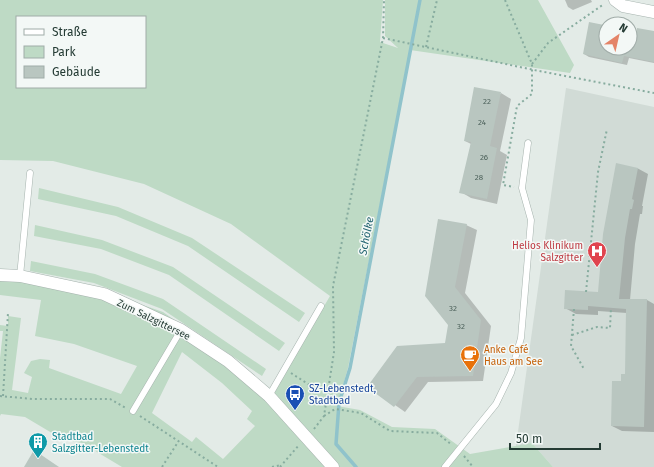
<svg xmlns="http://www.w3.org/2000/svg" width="654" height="467" font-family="'Fira Sans',sans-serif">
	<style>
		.built { fill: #d1dbd6 }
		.green { fill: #bedac5; fill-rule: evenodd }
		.shadow { fill: #0003 }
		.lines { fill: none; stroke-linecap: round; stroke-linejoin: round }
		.stream { stroke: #90c3cb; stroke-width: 3.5 }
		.building { fill: #b9c6c0 }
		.lane-casing { stroke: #a6b3ae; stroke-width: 7 }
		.street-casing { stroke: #a6b3ae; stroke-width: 13 }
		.path { stroke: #87ac9f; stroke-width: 2; stroke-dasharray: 2 3; stroke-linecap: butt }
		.lane { stroke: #fff; stroke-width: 6 }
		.street { stroke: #fff; stroke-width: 12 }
		.labels { text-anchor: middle; stroke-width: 3; stroke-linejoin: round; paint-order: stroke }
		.number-label { font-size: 8px; fill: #495e57 }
		.health-label { font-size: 10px; fill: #be3a42; stroke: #f3f8f6; text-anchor: end }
		.street-label { font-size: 10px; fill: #243b34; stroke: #f3f8f6 }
		.food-label { font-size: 10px; fill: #c56008; stroke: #f3f8f6; text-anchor: start }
		.transit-label { font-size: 10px; fill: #164399; stroke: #f3f8f6; text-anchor: start }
		.culture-label { font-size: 10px; fill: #0d838f; stroke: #f3f8f6; text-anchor: start }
		.water-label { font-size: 11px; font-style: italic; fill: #246571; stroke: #f3f8f6 }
	</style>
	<rect width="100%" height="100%" fill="#e3ebe7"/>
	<!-- built -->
	<path class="built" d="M 566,88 L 654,107 L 654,467 L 553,467 L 532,443 L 516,446 Z"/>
	<!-- green -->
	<g class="green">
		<path d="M 0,0 L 383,0 L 380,42 L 398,48 L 385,36 L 385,0 L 538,0 L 574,65 L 570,73 L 410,50 L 348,368 L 337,406 L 360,410 L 392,427 L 435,429 L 470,454 L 532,443 L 553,467 L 122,467 L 82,443 L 62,439 L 25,417 L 1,414 L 0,416 L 0,358 L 3,331 L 0,331 L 0,325 L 8,326 L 8,316 L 21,318 L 12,390 L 28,393 L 32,377 L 24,373 L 31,361 L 40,359 L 50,360 L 49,368 L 121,394 L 137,366 L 74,344 L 35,336 L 41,300 L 0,295 L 0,270 L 102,291 L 163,312 L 250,373 L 273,393 L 330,296 L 231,224 L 144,184 L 53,161 L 0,160 ZM 17,17 L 145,17 L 145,87 L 17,87 ZM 182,352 L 222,383 L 252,411 L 247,419 L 255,426 L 223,459 L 196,437 L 192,442 L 152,413 Z"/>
		<path d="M 39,188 L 118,207 L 192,238 L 305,313 L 299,322 L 188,246 L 116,216 L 38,199 Z"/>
		<path d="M 35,225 L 102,240 L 173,267 L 285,343 L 279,351 L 169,275 L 101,249 L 34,236 Z"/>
		<path d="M 31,261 L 95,274 L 163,299 L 266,369 L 262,376 L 162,309 L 94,283 L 30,271 Z"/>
	</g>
	<!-- shadow -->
	<g class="shadow">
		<path d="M 565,0 L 591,0 L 592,2 L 573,10 L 568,7 Z"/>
		<path d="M 590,23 L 606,26 L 606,48 L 630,48 L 630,31 L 654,32 L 654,63 L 629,58 L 627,65 L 589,57 L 584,54 Z"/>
		<path d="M 501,93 L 511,99 L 500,151 L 507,155 L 497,204 L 471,198 L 461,192 L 471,144 L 465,141 Z"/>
		<path d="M 637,168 L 648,174 L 642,206 L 643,206 L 642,214 L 640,214 L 635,244 L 630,300 L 647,300 L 654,304 L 654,432 L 622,431 L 612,426 L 622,382 L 626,375 L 627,313 L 598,311 L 598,315 L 576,314 L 565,308 L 599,293 Z"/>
		<path d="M 466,225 L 477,230 L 465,293 L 491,326 L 483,381 L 428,382 L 405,412 L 368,386 L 446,344 L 449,325 L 426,295 Z"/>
	</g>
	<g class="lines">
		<!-- stream -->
		<path class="stream" d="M 356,467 L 336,444 L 339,403 L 350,368 L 420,0"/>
	</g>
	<!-- building -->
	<g class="building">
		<path d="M 589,22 L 604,25 L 602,33 L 606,34 L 606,48 L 633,48 L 637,28 L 654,31 L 654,62 L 624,56 L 622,63 L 583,54 Z"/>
		<path d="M 474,87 L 501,92 L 490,146 L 497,148 L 487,199 L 459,193 L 471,142 L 464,141 Z"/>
		<path d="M 616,163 L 638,168 L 632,199 L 634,200 L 632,209 L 630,209 L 625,238 L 619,299 L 647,299 L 644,427 L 611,426 L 612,381 L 621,381 L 621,374 L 625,374 L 626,309 L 588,306 L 588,310 L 564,309 L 565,290 L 598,292 L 603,234 Z"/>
		<path d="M 438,219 L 467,224 L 455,287 L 481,320 L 473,376 L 417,377 L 394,407 L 367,387 L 397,346 L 445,343 L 448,325 L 425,296 Z"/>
		<path d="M 34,450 L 59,467 L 24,467 Z"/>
	</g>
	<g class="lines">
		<!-- lane casing -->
		<g class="lane-casing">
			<g id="lane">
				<path d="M 20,276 L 30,173"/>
				<path d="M 269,396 L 321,306"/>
				<path d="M 133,411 L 181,330"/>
				<path d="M 445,467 L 496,404 L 511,373 L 521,338 L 531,220 L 522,188 L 528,143"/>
			</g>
		</g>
		<!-- street casing -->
		<g class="street-casing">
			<g id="street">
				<path d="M 615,0 L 623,6 L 654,12"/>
				<path d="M 0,275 L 20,276 L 104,294 L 181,330 L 228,361 L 269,396 L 333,467"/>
			</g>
		</g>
		<!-- path -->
		<g class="path">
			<path d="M 505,0 L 532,64 L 532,94 L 517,106 L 503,185 L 514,187"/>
			<path d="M 383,38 L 534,70 L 654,93"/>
			<path d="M 426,47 L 437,0"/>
			<path d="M 532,64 L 548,43 L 604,4"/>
			<path d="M 586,292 L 598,172 L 607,129"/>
			<path d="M 574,309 L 571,346 L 584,369"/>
			<path d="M 572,335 L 597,327 L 610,328 L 611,308"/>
			<path d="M 291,373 L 308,384 L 328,391"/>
			<path d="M 0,396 L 33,399 L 110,399 L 126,408"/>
			<path d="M 3,396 L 8,313"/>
			<path d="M 140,416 L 218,467"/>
			<path d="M 324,416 L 335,409 L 361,413 L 390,431 L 437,433 L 452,445"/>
			<path d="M 314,429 L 324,416 L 334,352 L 333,286 L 383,38 L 384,0"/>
			<path d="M 464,456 L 473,467"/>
			<path d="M 162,467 L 178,442"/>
			<path d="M 272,467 L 281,465"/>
			<path d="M 280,467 L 299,445"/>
		</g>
		<!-- lane -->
		<use href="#lane" class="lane"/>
		<!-- street -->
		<use href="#street" class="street"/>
	</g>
	<!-- icons -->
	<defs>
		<g id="hospital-pin" transform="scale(1)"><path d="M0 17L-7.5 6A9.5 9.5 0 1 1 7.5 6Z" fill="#e0444e" stroke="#f3f8f6"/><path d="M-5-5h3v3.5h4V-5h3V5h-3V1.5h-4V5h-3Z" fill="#fff"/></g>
		<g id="cafe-pin" transform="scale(1)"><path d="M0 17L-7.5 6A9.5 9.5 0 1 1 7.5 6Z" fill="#e8710a" stroke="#f3f8f6"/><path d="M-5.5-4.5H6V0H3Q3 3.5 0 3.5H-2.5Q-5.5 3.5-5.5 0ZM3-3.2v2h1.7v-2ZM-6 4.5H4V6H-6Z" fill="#fff"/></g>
		<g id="bus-pin" transform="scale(1)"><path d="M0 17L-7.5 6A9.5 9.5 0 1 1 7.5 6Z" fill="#1a4fb4" stroke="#f3f8f6"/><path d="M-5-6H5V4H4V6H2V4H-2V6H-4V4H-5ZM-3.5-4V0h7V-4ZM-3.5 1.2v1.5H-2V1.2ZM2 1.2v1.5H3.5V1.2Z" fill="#fff"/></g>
		<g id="building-pin" transform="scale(1)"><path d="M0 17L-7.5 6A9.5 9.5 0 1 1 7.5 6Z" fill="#0f9aa8" stroke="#f3f8f6"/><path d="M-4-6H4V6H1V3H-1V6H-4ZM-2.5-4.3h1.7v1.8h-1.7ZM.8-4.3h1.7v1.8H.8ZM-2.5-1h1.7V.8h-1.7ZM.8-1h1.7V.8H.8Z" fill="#fff"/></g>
	</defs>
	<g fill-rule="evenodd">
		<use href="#hospital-pin" x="597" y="251"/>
		<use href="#cafe-pin" x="470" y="355"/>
		<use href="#bus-pin" x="295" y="394"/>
		<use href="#building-pin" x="38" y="442"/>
	</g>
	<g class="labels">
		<!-- number labels -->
		<g class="number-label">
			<text x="487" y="104">22</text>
			<text x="482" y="125">24</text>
			<text x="484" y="160">26</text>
			<text x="479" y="180">28</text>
			<text x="453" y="311">32</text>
			<text x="461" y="329">32</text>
		</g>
		<!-- health labels -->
		<g class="health-label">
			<text x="583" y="249">Helios Klinikum<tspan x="583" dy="12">Salzgitter</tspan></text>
		</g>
		<!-- street labels -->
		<g class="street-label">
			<text transform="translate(154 319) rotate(26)" y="4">Zum Salzgittersee</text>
		</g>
		<!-- food labels -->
		<g class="food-label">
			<text x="484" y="353">Anke Café<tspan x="484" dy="12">Haus am See</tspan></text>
		</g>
		<!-- transit labels -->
		<g class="transit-label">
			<text x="309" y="392">SZ-Lebenstedt,<tspan x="309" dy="12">Stadtbad</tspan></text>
		</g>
		<!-- culture labels -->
		<g class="culture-label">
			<text x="52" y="440">Stadtbad<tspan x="52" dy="12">Salzgitter-Lebenstedt</tspan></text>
		</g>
		<!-- water labels -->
		<g class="water-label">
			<text transform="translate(366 236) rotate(-79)" y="4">Schölke</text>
		</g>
	</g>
	<!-- legend -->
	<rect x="16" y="16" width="130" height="72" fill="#f3f8f6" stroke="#a0aca8"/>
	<rect x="24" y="29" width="20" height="6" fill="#ffffff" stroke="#a0aca8"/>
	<text x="52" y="36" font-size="12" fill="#243b34">Straße</text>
	<rect x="24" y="46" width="20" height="12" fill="#bedac5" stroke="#a0aca8"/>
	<text x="52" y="56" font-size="12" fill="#243b34">Park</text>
	<rect x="24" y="66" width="20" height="12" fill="#b9c6c0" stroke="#a0aca8"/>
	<text x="52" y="76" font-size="12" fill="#243b34">Gebäude</text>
	<!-- north arrow -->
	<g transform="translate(618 36) rotate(34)"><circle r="19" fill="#f3f8f6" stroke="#a0aca8"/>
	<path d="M0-3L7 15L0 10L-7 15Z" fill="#e48468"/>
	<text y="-6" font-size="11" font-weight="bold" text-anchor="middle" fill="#243b34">N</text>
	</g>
	<!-- scale -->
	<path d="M510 443v6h90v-6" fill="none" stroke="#243b34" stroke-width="2"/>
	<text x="516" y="443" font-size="12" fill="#243b34" stroke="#f3f8f6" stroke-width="3" paint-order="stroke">50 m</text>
</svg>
